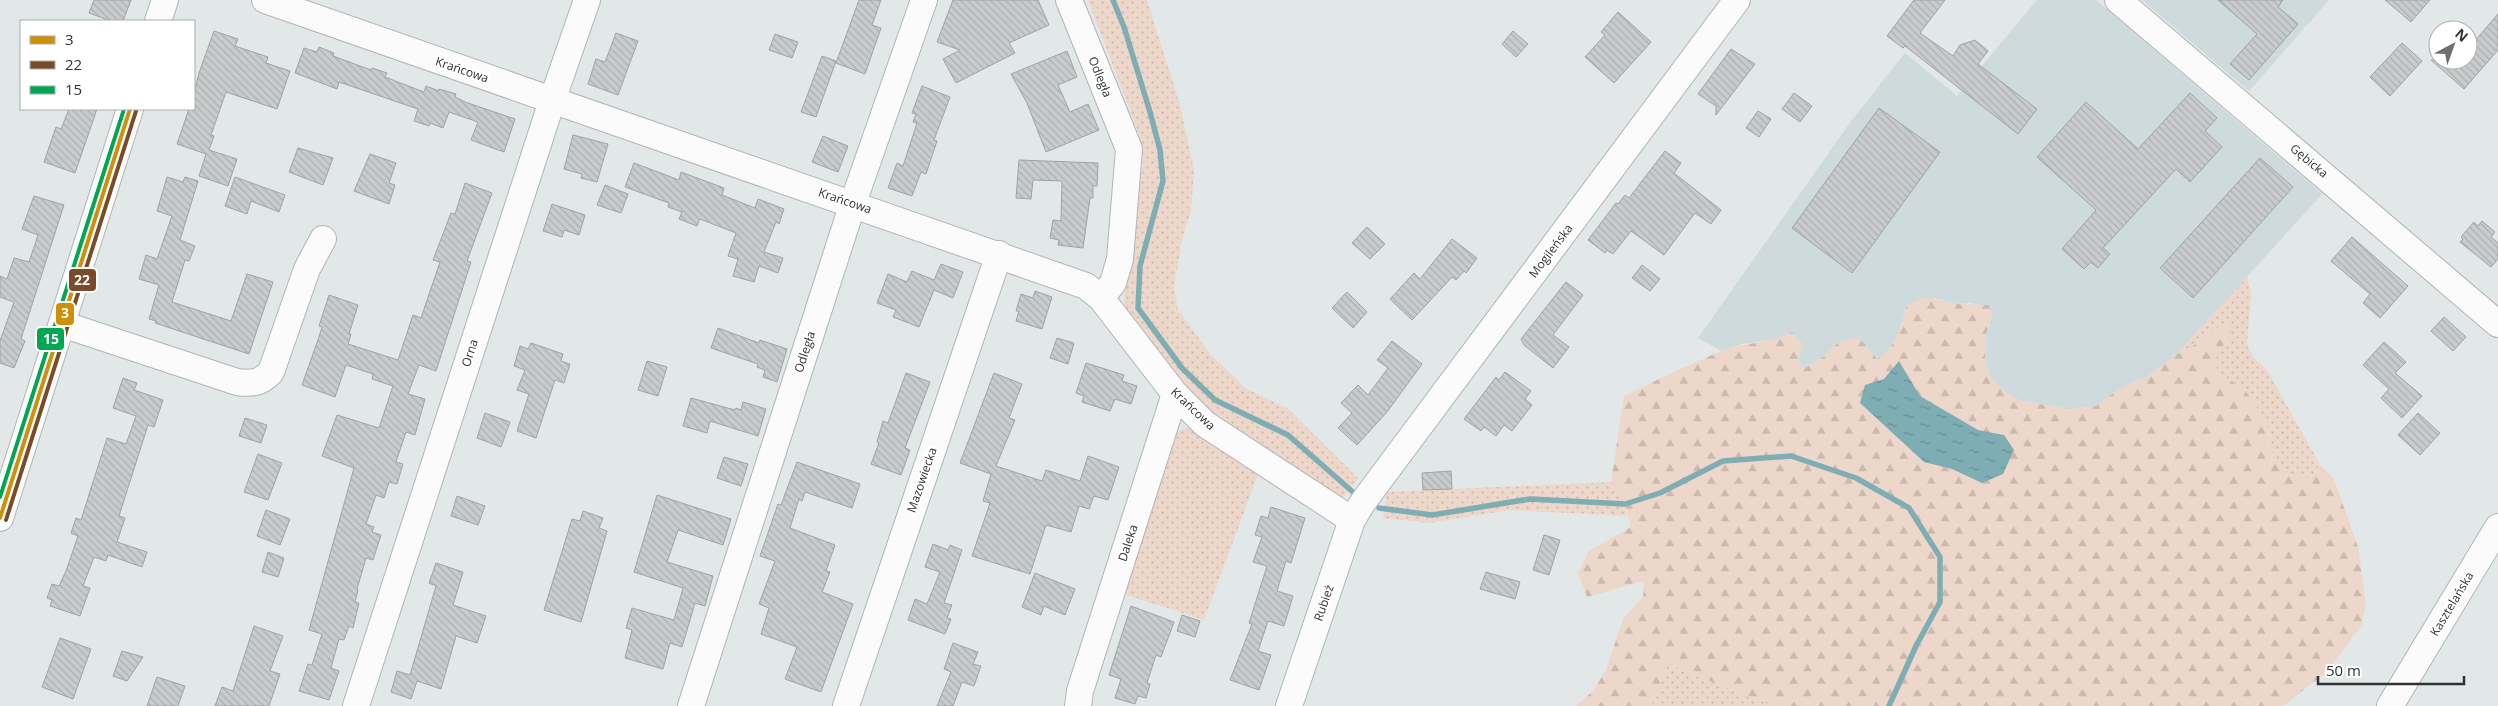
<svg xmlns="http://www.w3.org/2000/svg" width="2498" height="706" font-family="'Open Sans',sans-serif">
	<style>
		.built { fill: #cedadb }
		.grass { fill: url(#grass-dots) }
		.forest { fill: url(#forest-firs) }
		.water { fill: url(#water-ripples) }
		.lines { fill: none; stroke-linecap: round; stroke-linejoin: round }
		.stream { stroke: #7eaeb3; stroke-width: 5.5 }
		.building { fill: url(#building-back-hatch); stroke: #9fa3a3 }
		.minor-casing { stroke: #b1b5b5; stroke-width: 28 }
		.minor { stroke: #fbfbfc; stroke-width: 26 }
		.bus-1-casing { stroke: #fff; stroke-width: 8 }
		.bus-2-casing { stroke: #fff; stroke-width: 8 }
		.bus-3-casing { stroke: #fff; stroke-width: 8 }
		.bus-1 { stroke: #cf8f0a; stroke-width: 4 }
		.bus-2 { stroke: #7a4b2a; stroke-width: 4 }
		.bus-3 { stroke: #00a651; stroke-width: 4 }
		.labels { text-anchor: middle; stroke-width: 4.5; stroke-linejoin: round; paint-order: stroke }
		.street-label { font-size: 12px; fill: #2e3232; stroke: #fff }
		.line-badge { stroke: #fff; stroke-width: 2 }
		.badge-label { font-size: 14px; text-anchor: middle; font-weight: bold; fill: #fff }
	</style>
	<defs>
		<pattern id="grass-dots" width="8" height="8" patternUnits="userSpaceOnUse" patternTransform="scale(1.25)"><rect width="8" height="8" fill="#edd7ca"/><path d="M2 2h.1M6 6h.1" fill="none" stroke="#ccb9ae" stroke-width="1.8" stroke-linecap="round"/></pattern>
		<pattern id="forest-firs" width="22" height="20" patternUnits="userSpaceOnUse" patternTransform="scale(1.25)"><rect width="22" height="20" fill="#edd7ca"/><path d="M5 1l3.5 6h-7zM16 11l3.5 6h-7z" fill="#ccb9ae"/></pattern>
		<pattern id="water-ripples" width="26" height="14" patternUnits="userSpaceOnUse" patternTransform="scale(1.25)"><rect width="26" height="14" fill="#7eaeb3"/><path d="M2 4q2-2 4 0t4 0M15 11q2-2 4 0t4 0" fill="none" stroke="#688e92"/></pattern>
		<pattern id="building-back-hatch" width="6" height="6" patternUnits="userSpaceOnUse" patternTransform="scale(1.25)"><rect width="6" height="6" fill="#c8cccc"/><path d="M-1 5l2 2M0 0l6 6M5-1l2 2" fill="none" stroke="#acb0b0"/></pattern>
	</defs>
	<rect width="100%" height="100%" fill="#e2e7e8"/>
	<!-- built -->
	<g class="built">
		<path d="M 2037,0 L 2096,0 L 2322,194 L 2177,354 L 2146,378 L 2135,381 L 2115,392 L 2096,406 L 2068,409 L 2022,401 L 2007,394 L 1990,377 L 1985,359 L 1986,335 L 1992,315 L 1972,303 L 1957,304 L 1934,298 L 1907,305 L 1897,338 L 1889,352 L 1877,359 L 1862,341 L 1839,342 L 1823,357 L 1804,369 L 1798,359 L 1779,339 L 1742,344 L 1722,351 L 1698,338 L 1852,120 L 1905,53 L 1957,96 Z"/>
		<path d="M 2142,0 L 2329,0 L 2249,91 Z"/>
	</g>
	<!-- grass -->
	<g class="grass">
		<path d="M 1088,0 L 1147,0 L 1180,105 L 1194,170 L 1191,211 L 1182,239 L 1174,288 L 1178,310 L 1211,355 L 1247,389 L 1287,408 L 1358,478 L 1343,498 L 1210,414 L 1195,401 L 1123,311 L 1143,162 L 1139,134 Z"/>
		<path d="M 2247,277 L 2251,295 L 2247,345 L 2254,358 L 2267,370 L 2320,465 L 2310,478 L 2285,473 L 2270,448 L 2269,430 L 2241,386 L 2216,373 L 2213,363 L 2219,352 L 2227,321 L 2200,342 L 2177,354 Z"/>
		<path d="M 1193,426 L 1258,474 L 1204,620 L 1121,593 L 1171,434 Z"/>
		<path d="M 1611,482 C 1622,488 1625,505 1627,516 L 1509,510 L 1429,523 L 1383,518 L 1387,492 Z"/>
		<path d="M 1668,664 L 1773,706 L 1651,706 Z"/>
	</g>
	<!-- forest -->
	<path class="forest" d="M 1926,297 L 1957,304 L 1989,305 L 1992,315 L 1986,335 L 1985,359 L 1990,377 L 2007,394 L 2022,401 L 2068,409 L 2096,406 L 2115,392 L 2135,381 L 2146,378 L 2177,354 L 2200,342 L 2228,319 L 2232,327 L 2229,336 L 2213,363 L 2216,373 L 2241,386 L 2252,399 L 2269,430 L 2270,448 L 2285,473 L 2310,478 L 2320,465 L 2334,479 L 2358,547 L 2366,605 L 2362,624 L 2329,670 L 2283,706 L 1773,706 L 1668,664 L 1651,706 L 1576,706 L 1593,691 L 1606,670 L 1623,619 L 1643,597 L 1644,582 C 1624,584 1607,593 1587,597 L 1578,573 L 1589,551 L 1631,527 C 1627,513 1624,490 1611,482 L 1624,396 C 1656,381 1689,364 1722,351 C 1745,342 1770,344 1792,332 L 1803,344 L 1798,359 L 1804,369 L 1823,357 L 1839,342 L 1853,338 L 1862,341 L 1877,359 C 1897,347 1901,327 1907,305 Z"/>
	<!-- water -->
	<path class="water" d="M 1899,361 L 1920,396 L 1978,430 L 2004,435 L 2014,450 L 2003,474 L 1982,483 L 1952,469 L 1924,462 L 1860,403 L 1865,385 L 1884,379 Z"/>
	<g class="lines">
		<!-- stream -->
		<g class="stream">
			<path d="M 1113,0 L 1124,27 L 1150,112 L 1160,150 L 1163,181 L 1140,266 L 1138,308 L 1182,368 L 1215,400 L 1288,435 L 1354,493"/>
			<path d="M 1379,508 L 1432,515 L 1530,499 L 1625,504 L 1660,493 L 1723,461 L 1791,456 L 1856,478 L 1909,508 L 1940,557 L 1940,602 L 1916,646 L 1889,706"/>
		</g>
	</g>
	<!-- building -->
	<g class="building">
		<path d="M 94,0 L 131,0 L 123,21 L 111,21 L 89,13 Z"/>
		<path d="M 859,0 L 881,0 L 872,25 L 881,28 L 865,74 L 836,63 Z"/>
		<path d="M 953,0 L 1038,0 L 1049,25 L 1009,43 L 1015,53 L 956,83 L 943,59 L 960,50 L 937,42 Z"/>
		<path d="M 1914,0 L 1945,0 L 1920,33 L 1953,56 L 1960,45 L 1975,40 L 1988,51 L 1978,64 L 2037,109 L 2018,134 L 1905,46 L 1903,48 L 1887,36 Z"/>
		<path d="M 2218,0 L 2283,0 L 2278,7 L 2298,24 L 2249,80 L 2230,64 L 2257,34 Z"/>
		<path d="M 2385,0 L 2430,0 L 2411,22 Z"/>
		<path d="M 1618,12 L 1651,42 L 1614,83 L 1585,57 L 1605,35 L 1601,32 Z"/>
		<path d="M 2498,14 L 2498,50 L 2464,89 L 2431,60 L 2468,60 L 2468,49 Z"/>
		<path d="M 214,31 L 238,39 L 235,46 L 268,57 L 266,63 L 290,71 L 277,109 L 226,92 L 211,135 L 214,136 L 209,150 L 237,159 L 228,186 L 199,176 L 206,154 L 177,144 L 189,109 L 194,109 L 194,94 L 199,73 Z"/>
		<path d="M 1513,31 L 1528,44 L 1516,57 L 1502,44 Z"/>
		<path d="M 616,33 L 638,41 L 618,95 L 588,84 L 596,59 L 605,62 Z"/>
		<path d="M 775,34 L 798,42 L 792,58 L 769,50 Z"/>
		<path d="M 2402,43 L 2422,61 L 2390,96 L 2370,77 Z"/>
		<path d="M 319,47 L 334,53 L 333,56 L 371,70 L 372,68 L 387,73 L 385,77 L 424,92 L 426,86 L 439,91 L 439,89 L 456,94 L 455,97 L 465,102 L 515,119 L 504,152 L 471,140 L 478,122 L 449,112 L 443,128 L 430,123 L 429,126 L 414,121 L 418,109 L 339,82 L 337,89 L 295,73 L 304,48 L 317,52 Z"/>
		<path d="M 1731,49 L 1755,64 L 1716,115 L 1716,106 L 1698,94 Z"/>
		<path d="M 1067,51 L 1077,77 L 1058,85 L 1070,112 L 1088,104 L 1099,130 L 1046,152 L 1027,103 L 1011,74 Z"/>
		<path d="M 822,56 L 836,61 L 816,117 L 801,112 Z"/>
		<path d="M 922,86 L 950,97 L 934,140 L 937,141 L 926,174 L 921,172 L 912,196 L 888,188 L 897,163 L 903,166 L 917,123 L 913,122 L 916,114 L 912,113 Z"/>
		<path d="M 1794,93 L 1812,106 L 1800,122 L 1782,109 Z"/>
		<path d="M 2190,93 L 2217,118 L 2205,131 L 2222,147 L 2190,182 L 2176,169 L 2103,248 L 2110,254 L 2098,268 L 2091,262 L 2084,269 L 2062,249 L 2096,210 L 2037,157 L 2086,102 L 2138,149 Z"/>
		<path d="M 1879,108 L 1940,152 L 1852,273 L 1792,228 Z"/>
		<path d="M 69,109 L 97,109 L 75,173 L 44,162 L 56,127 L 61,129 Z"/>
		<path d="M 1758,111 L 1771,119 L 1759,137 L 1746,128 Z"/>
		<path d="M 573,135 L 608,144 L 597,182 L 581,178 L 582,174 L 564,169 Z"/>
		<path d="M 823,136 L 848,146 L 838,172 L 812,162 Z"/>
		<path d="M 298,148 L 333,158 L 323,185 L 289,172 Z"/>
		<path d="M 1665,151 L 1681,163 L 1674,173 L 1721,210 L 1711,224 L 1695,213 L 1664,255 L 1631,231 L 1613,254 L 1607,250 L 1605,253 L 1588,240 L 1616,203 L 1618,204 L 1625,195 L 1629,198 Z"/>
		<path d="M 370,154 L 396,163 L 389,183 L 395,185 L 389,204 L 354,191 Z"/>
		<path d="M 2260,158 L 2293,187 L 2193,298 L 2160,268 Z"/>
		<path d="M 1019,160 L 1098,163 L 1097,186 L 1093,186 L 1093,198 L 1090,198 L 1083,248 L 1058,245 L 1059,240 L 1050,238 L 1053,220 L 1061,221 L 1062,181 L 1033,180 L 1031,199 L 1016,198 Z"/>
		<path d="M 634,163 L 679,180 L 681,172 L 724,188 L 722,195 L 755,208 L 758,199 L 784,209 L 779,224 L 776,222 L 764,252 L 783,258 L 778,273 L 759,266 L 754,282 L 733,276 L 738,259 L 728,256 L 736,233 L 700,219 L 697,226 L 679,219 L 682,212 L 668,207 L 669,203 L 625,187 Z"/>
		<path d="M 167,177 L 183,182 L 185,177 L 198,181 L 180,240 L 195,246 L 189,261 L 185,260 L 172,302 L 231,321 L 247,274 L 273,282 L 249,354 L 155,323 L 156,321 L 149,319 L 159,285 L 139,279 L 146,255 L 157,259 L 172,216 L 157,211 Z"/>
		<path d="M 235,177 L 285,195 L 279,212 L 251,201 L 247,214 L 225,206 Z"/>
		<path d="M 465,183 L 492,193 L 467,261 L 471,262 L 436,371 L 419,365 L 408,394 L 425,399 L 415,435 L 406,432 L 396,462 L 403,464 L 397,484 L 389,482 L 384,498 L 376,495 L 366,524 L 374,527 L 372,532 L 381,535 L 373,560 L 366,558 L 357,589 L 358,590 L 355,602 L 359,603 L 353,628 L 349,626 L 344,640 L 339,639 L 331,668 L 339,671 L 329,700 L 299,691 L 308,664 L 312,665 L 322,634 L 309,630 L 354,468 L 322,456 L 337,415 L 379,428 L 393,386 L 372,379 L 373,374 L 346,365 L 335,397 L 302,385 L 319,337 L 322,327 L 319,326 L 329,295 L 358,305 L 349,334 L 351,334 L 348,344 L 398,360 L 413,315 L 421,318 L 440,262 L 433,260 L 451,213 L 455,214 Z"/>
		<path d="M 605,185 L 628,194 L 621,213 L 597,205 Z"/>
		<path d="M 34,196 L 64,205 L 21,339 L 25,341 L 14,368 L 0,363 L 0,341 L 14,302 L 0,297 L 0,276 L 7,279 L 14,258 L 29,262 L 38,235 L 22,229 Z"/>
		<path d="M 552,204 L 585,215 L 579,235 L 564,230 L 562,237 L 543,231 Z"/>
		<path d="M 2482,221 L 2495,232 L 2491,237 L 2498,243 L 2498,259 L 2491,267 L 2460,242 L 2463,239 L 2461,237 L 2474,222 L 2478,226 Z"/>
		<path d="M 1367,227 L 1385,244 L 1370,259 L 1352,243 Z"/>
		<path d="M 2352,237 L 2408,286 L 2380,318 L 2363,303 L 2370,294 L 2331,261 Z"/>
		<path d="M 1452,239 L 1477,258 L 1466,273 L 1464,271 L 1456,280 L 1452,277 L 1412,320 L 1390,299 L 1414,273 L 1420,279 Z"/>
		<path d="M 941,264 L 963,272 L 953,298 L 934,290 L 919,327 L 893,317 L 896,310 L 877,303 L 888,274 L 907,282 L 912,271 L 934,280 Z"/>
		<path d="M 1642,265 L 1660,279 L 1650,291 L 1632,278 Z"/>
		<path d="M 1566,282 L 1583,295 L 1553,335 L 1569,347 L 1553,368 L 1524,345 L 1521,339 Z"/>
		<path d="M 1035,291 L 1052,297 L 1042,329 L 1016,321 L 1019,311 L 1016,311 L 1021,294 L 1033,298 Z"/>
		<path d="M 1347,292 L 1367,312 L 1353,328 L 1332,308 Z"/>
		<path d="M 2444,317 L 2466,337 L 2453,351 L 2431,331 Z"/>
		<path d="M 718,328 L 759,343 L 760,340 L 787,349 L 777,382 L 763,377 L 765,370 L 757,367 L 758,364 L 711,348 Z"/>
		<path d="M 1057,338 L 1074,343 L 1068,364 L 1050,358 Z"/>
		<path d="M 1392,341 L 1422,364 L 1387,412 L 1357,445 L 1338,428 L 1352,413 L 1341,403 L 1358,385 L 1368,395 L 1388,368 L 1377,360 Z"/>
		<path d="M 2384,342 L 2406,362 L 2395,373 L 2422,396 L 2402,418 L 2381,398 L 2389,389 L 2363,365 Z"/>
		<path d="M 531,343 L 563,354 L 561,361 L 570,364 L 564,383 L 555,380 L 536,438 L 517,431 L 529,394 L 517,390 L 525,370 L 514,366 L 520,346 L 528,349 Z"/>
		<path d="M 647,361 L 667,367 L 658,396 L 638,390 Z"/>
		<path d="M 1086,363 L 1124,375 L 1122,381 L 1137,386 L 1131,404 L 1115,399 L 1110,411 L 1082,402 L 1084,396 L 1076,393 Z"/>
		<path d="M 1505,372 L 1531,391 L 1525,399 L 1532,405 L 1512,431 L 1504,425 L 1496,436 L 1484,427 L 1481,431 L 1464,419 L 1496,377 L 1499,380 Z"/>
		<path d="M 906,373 L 930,382 L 905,448 L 910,450 L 901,475 L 871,464 L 879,443 L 877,442 L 883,421 L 888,423 Z"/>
		<path d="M 994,373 L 1022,384 L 1009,418 L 1015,420 L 996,466 L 1042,481 L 1046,470 L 1080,481 L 1088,456 L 1119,467 L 1108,500 L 1094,496 L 1089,509 L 1079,506 L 1071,532 L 1046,525 L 1030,574 L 972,556 L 990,503 L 983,501 L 991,474 L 960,463 Z"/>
		<path d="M 123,378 L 137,383 L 134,390 L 163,400 L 154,427 L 148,425 L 119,516 L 125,518 L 117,542 L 147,552 L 142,567 L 108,555 L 106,561 L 94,557 L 83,586 L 90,588 L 80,616 L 50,606 L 52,600 L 47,598 L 52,584 L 59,586 L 66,571 L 78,536 L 71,533 L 76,518 L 81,520 L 107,438 L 126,444 L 136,416 L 113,408 Z"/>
		<path d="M 691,398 L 735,410 L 736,408 L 741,410 L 743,402 L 766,409 L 758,436 L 710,421 L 707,433 L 683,426 Z"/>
		<path d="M 485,413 L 510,422 L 501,447 L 477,438 Z"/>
		<path d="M 2418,413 L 2440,433 L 2420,455 L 2398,435 Z"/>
		<path d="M 245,418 L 267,425 L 261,443 L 239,436 Z"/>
		<path d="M 258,454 L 282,463 L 268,500 L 244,492 Z"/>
		<path d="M 724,457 L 748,464 L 741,486 L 717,478 Z"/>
		<path d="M 797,462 L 860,484 L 852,508 L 805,492 L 802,501 L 799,499 L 790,528 L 835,545 L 826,571 L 830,572 L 822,592 L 853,604 L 821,692 L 785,679 L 797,647 L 761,634 L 769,608 L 759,604 L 775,561 L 760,556 L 778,504 L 781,505 Z"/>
		<path d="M 1451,471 L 1452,489 L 1423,490 L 1422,473 Z"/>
		<path d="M 657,495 L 731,519 L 723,545 L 678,530 L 667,562 L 713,576 L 705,606 L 695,603 L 682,647 L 670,643 L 663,669 L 625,658 L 632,630 L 626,628 L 632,608 L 674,620 L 683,588 L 634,572 Z"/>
		<path d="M 457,496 L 485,506 L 478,525 L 451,516 Z"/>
		<path d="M 1271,507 L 1305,518 L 1291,563 L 1286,561 L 1277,591 L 1293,596 L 1284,626 L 1268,621 L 1258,651 L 1271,655 L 1259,690 L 1230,680 L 1252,624 L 1249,623 L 1267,566 L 1253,562 L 1262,537 L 1255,535 L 1261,516 L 1268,518 Z"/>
		<path d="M 266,510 L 290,519 L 280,545 L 257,536 Z"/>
		<path d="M 583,511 L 603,518 L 599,528 L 607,531 L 581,622 L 544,610 L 572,519 L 580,521 Z"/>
		<path d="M 1544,535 L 1560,540 L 1549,575 L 1533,570 Z"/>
		<path d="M 933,544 L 948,550 L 950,545 L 962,550 L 944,603 L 952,605 L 947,618 L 951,619 L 945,634 L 908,620 L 915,599 L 927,604 L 940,572 L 925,567 Z"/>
		<path d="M 268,552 L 284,558 L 278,577 L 262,572 Z"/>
		<path d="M 436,563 L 463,572 L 453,605 L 486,616 L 477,643 L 456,636 L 441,689 L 417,681 L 411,699 L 391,692 L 397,671 L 410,675 L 436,586 L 429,583 Z"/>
		<path d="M 1486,572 L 1520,582 L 1515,599 L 1480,589 Z"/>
		<path d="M 1035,573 L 1075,589 L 1065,615 L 1044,606 L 1041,615 L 1022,607 Z"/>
		<path d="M 1131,606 L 1174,622 L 1161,657 L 1156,655 L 1147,683 L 1150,684 L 1146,698 L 1138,696 L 1135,704 L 1115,698 L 1121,679 L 1109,675 Z"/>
		<path d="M 1182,615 L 1200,621 L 1195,637 L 1177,631 Z"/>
		<path d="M 254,626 L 283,636 L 270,671 L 280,674 L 269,706 L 215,706 L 222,687 L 233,691 Z"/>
		<path d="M 60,638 L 91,649 L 73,699 L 42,687 Z"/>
		<path d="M 953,643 L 978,652 L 973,664 L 981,666 L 974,686 L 962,682 L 953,706 L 937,706 L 951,672 L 944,669 Z"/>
		<path d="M 122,651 L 143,657 L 127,681 L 113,676 Z"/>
		<path d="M 157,677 L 185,686 L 178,706 L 147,706 Z"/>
	</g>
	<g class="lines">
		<!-- minor casing -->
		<g class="minor-casing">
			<g id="minor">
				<path d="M 265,0 L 1086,286 L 1101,298 L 1175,394 L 1205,424 L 1352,520"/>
				<path d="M 1069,0 L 1129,149 L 1120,259 L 1113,283 L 1101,298"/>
				<path d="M 2118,0 L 2498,324"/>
				<path d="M 158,21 L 165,0"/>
				<path d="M 62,324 L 237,382 C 253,384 260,383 271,372 L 307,269 L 323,239"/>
				<path d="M 0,518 L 130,109"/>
				<path d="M 356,706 L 552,101 L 587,0"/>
				<path d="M 691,706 L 853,203 L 924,0"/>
				<path d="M 846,706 L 999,254"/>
				<path d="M 1078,706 L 1080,691 L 1175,394"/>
				<path d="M 1289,706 L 1352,520 L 1363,502 L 1737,0"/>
				<path d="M 2390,706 L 2498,527"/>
			</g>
		</g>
		<!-- minor -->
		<use href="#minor" class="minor"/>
		<!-- bus-1 casing -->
		<g class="bus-1-casing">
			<path id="bus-1" d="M 0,518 L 130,109"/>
		</g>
		<!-- bus-2 casing -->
		<g class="bus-2-casing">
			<path id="bus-2" d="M 6,520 L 136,111"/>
		</g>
		<!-- bus-3 casing -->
		<g class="bus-3-casing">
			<path id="bus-3" d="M 0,497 L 124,109"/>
		</g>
		<!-- bus-1 -->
		<use href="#bus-1" class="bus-1"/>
		<!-- bus-2 -->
		<use href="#bus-2" class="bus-2"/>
		<!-- bus-3 -->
		<use href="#bus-3" class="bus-3"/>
	</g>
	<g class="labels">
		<!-- street labels -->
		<g class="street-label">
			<text transform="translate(462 70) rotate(19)" y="4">Krańcowa</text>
			<text transform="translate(1100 77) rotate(68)" y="4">Odległa</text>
			<text transform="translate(2309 161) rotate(40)" y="4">Gębicka</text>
			<text transform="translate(845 201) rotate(19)" y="4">Krańcowa</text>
			<text transform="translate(1551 251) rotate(-53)" y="4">Mogileńska</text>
			<text transform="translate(805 352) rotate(-72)" y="4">Odległa</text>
			<text transform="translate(470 353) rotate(-72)" y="4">Orna</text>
			<text transform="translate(1193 409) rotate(43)" y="4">Krańcowa</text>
			<text transform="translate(922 480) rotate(-71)" y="4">Mazowiecka</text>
			<text transform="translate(1128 543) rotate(-72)" y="4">Daleka</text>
			<text transform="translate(1324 603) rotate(-71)" y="4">Rubież</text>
			<text transform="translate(2452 604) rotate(-59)" y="4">Kasztelańska</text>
		</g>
	</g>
	<g class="line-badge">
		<rect x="68" y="268" width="29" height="24" rx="5" fill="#7a4b2a"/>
		<rect x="55" y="302" width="20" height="24" rx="5" fill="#cf8f0a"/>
		<rect x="36" y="327" width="29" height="24" rx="5" fill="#00a651"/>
	</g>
	<g class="badge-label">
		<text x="82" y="285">22</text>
		<text x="65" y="318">3</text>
		<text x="51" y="344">15</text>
	</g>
	<!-- legend -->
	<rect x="20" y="20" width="175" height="90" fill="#ffffff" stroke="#abadad"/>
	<rect x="30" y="36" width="25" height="8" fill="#cf8f0a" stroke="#abadad"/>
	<text x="65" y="45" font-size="15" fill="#2e3232">3</text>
	<rect x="30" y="61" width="25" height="8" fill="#7a4b2a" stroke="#abadad"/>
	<text x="65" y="70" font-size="15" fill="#2e3232">22</text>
	<rect x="30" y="86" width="25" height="8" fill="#00a651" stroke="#abadad"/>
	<text x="65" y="95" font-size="15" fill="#2e3232">15</text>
	<!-- north arrow -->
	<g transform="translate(2453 45) rotate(41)"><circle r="24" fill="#ffffff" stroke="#abadad"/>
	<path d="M0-4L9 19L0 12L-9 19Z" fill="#6d7172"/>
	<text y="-8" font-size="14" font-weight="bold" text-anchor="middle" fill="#2e3232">N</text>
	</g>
	<!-- scale -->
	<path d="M2318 676v8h146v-8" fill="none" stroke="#2e3232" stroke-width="2.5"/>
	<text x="2326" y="676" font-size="15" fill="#2e3232" stroke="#ffffff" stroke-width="4" paint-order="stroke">50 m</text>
</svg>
